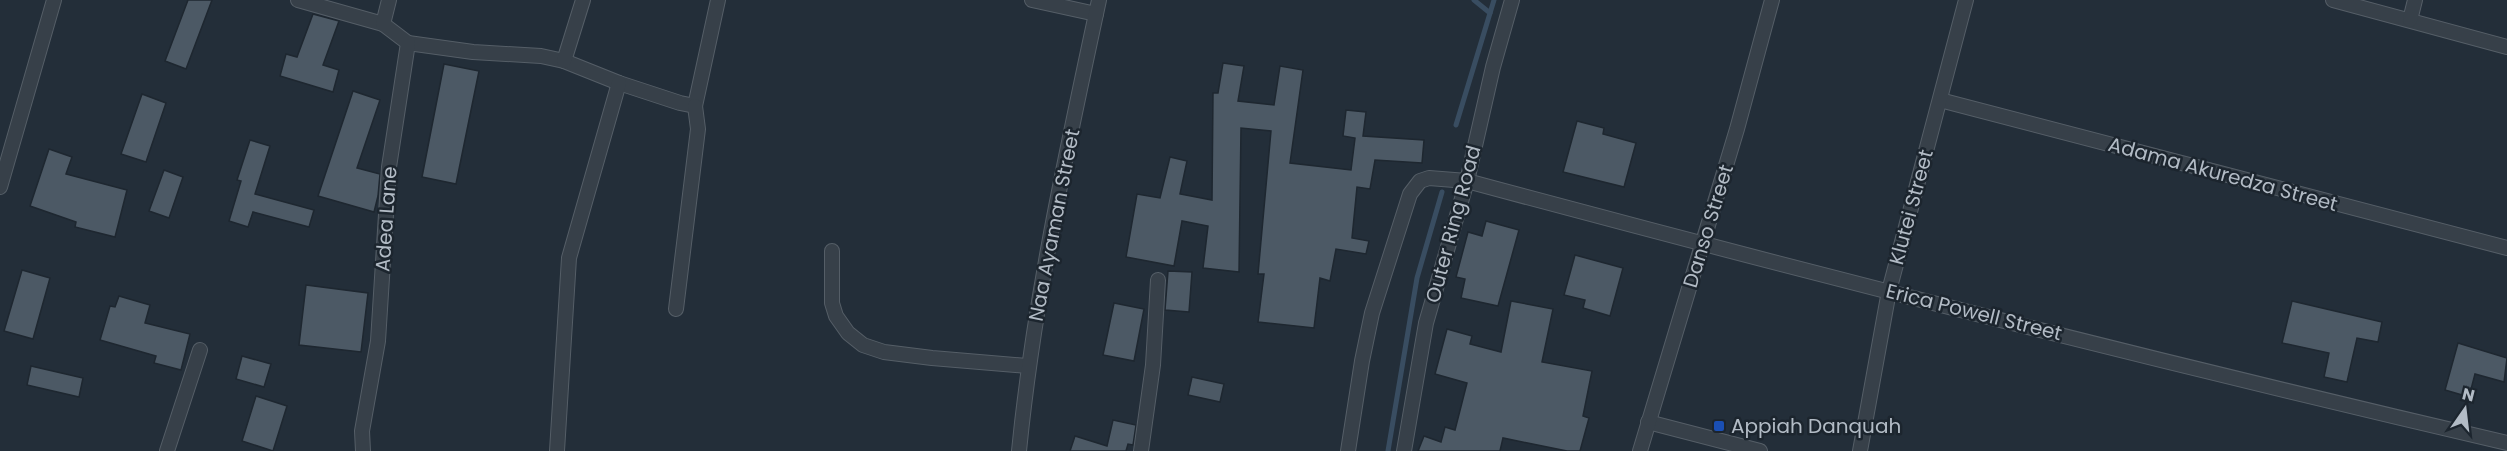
<svg xmlns="http://www.w3.org/2000/svg" width="2507" height="451" font-family="Poppins,sans-serif">
	<style>
		.lines { fill: none; stroke-linecap: round; stroke-linejoin: round }
		.stream { stroke: #394d61; stroke-width: 5 }
		.building { fill: #4c5965; stroke: #1e2730; stroke-width: 1.5 }
		.minor-casing { stroke: #555e67; stroke-width: 16 }
		.minor { stroke: #374049; stroke-width: 14 }
		.transit-dot { fill: #1a4fb4; stroke: #1c252e; stroke-width: 2 }
		.labels { text-anchor: middle; stroke-width: 5; stroke-linejoin: round; paint-order: stroke }
		.street-label { font-size: 20px; fill: #b2bbc5; stroke: #1c252e }
		.poi-label { font-size: 20px; fill: #b2bbc5; stroke: #1c252e; text-anchor: start }
	</style>
	<rect width="100%" height="100%" fill="#232e39"/>
	<g class="lines">
		<!-- stream -->
		<g class="stream">
			<path d="M 1474,0 L 1490,13"/>
			<path d="M 1456,125 L 1494,0"/>
			<path d="M 1388,451 L 1417,278 L 1442,192"/>
		</g>
	</g>
	<!-- building -->
	<g class="building">
		<path d="M 188,0 L 212,0 L 186,69 L 165,61 Z"/>
		<path d="M 313,14 L 339,21 L 323,65 L 339,70 L 333,92 L 280,76 L 286,54 L 297,57 Z"/>
		<path d="M 1223,63 L 1244,66 L 1238,101 L 1274,105 L 1280,66 L 1303,70 L 1290,163 L 1351,170 L 1355,138 L 1343,136 L 1346,110 L 1366,112 L 1363,136 L 1424,140 L 1422,163 L 1375,160 L 1370,189 L 1357,187 L 1352,238 L 1369,241 L 1366,254 L 1336,249 L 1330,281 L 1320,278 L 1314,328 L 1258,322 L 1264,274 L 1258,274 L 1271,131 L 1241,128 L 1239,272 L 1203,268 L 1208,226 L 1182,221 L 1174,266 L 1126,257 L 1137,194 L 1160,198 L 1170,157 L 1187,161 L 1180,194 L 1212,200 L 1213,93 L 1218,93 Z"/>
		<path d="M 444,64 L 479,71 L 456,184 L 422,177 Z"/>
		<path d="M 353,91 L 380,100 L 357,168 L 380,174 L 378,196 L 374,212 L 318,196 Z"/>
		<path d="M 142,94 L 166,103 L 146,162 L 121,154 Z"/>
		<path d="M 1577,121 L 1604,128 L 1603,134 L 1636,143 L 1624,187 L 1563,172 Z"/>
		<path d="M 250,140 L 270,146 L 255,194 L 314,210 L 309,227 L 253,212 L 248,227 L 229,221 L 241,181 L 237,180 Z"/>
		<path d="M 49,149 L 72,157 L 66,174 L 127,190 L 115,237 L 75,227 L 76,222 L 30,206 Z"/>
		<path d="M 164,170 L 183,177 L 169,218 L 149,211 Z"/>
		<path d="M 1486,221 L 1519,230 L 1498,306 L 1461,298 L 1465,279 L 1456,277 L 1468,232 L 1482,236 Z"/>
		<path d="M 1575,255 L 1623,268 L 1610,316 L 1583,308 L 1585,300 L 1564,295 Z"/>
		<path d="M 22,270 L 50,278 L 33,339 L 4,331 Z"/>
		<path d="M 1168,271 L 1192,272 L 1189,312 L 1165,310 Z"/>
		<path d="M 306,285 L 368,293 L 361,352 L 299,345 Z"/>
		<path d="M 119,296 L 150,305 L 145,323 L 190,334 L 181,370 L 154,363 L 156,356 L 100,340 L 110,306 L 115,307 Z"/>
		<path d="M 1511,301 L 1553,309 L 1542,362 L 1592,371 L 1583,416 L 1589,418 L 1580,451 L 1567,451 L 1503,438 L 1500,451 L 1418,451 L 1424,436 L 1441,442 L 1445,427 L 1455,430 L 1467,383 L 1435,374 L 1447,329 L 1472,336 L 1470,344 L 1501,352 Z"/>
		<path d="M 2292,301 L 2382,322 L 2378,342 L 2357,338 L 2347,382 L 2324,377 L 2329,353 L 2282,343 Z"/>
		<path d="M 1114,303 L 1144,309 L 1134,361 L 1103,355 Z"/>
		<path d="M 2458,343 L 2507,358 L 2504,382 L 2475,374 L 2469,397 L 2445,390 Z"/>
		<path d="M 242,356 L 271,364 L 264,387 L 236,379 Z"/>
		<path d="M 31,366 L 83,378 L 79,397 L 27,385 Z"/>
		<path d="M 1192,377 L 1224,384 L 1220,402 L 1188,395 Z"/>
		<path d="M 256,396 L 287,406 L 273,451 L 242,441 Z"/>
		<path d="M 1113,420 L 1136,425 L 1133,445 L 1128,444 L 1126,451 L 1070,451 L 1075,436 L 1107,446 Z"/>
	</g>
	<g class="lines">
		<!-- minor casing -->
		<g class="minor-casing">
			<g id="minor">
				<path d="M 298,0 L 383,24"/>
				<path d="M 1032,0 L 1096,14"/>
				<path d="M 2333,0 L 2507,47"/>
				<path d="M 2410,20 L 2415,0"/>
				<path d="M 408,43 L 473,52 L 541,56 L 564,61 L 619,83 L 680,103 L 695,106 L 718,0"/>
				<path d="M 564,61 L 583,0"/>
				<path d="M 1940,100 L 2507,248"/>
				<path d="M 0,187 L 54,0"/>
				<path d="M 832,251 L 832,303 L 836,316 L 848,333 L 863,345 L 884,352 L 932,358 L 1027,366"/>
				<path d="M 676,309 L 698,129 L 695,106"/>
				<path d="M 1648,422 L 1760,451"/>
				<path d="M 167,451 L 200,350"/>
				<path d="M 363,451 L 362,431 L 378,341 L 389,167 L 408,43 L 383,24 L 389,0"/>
				<path d="M 557,451 L 569,258 L 619,83"/>
				<path d="M 1019,451 C 1034,299 1067,149 1099,0"/>
				<path d="M 1141,451 L 1153,365 L 1158,280"/>
				<path d="M 1348,451 L 1362,361 L 1372,313 L 1410,194 L 1420,181 L 1429,178 L 1467,181 C 1812,274 2159,362 2507,443"/>
				<path d="M 1404,451 L 1426,323 L 1467,181 L 1493,67 L 1512,0"/>
				<path d="M 1640,451 L 1737,129 L 1772,0"/>
				<path d="M 1860,451 L 1889,291 L 1966,0"/>
			</g>
		</g>
		<!-- minor -->
		<use href="#minor" class="minor"/>
	</g>
	<!-- markers -->
	<rect class="transit-dot" x="1713" y="420" width="12" height="12" rx="3"/>
	<g class="labels">
		<!-- street labels -->
		<g class="street-label">
			<text transform="translate(2223 174) rotate(15)" y="7">Adama Akuredza Street</text>
			<text transform="translate(1911 207) rotate(-75)" y="7">Klutei Street</text>
			<text transform="translate(386 219) rotate(-86)" y="7">Adea Lane</text>
			<text transform="translate(1453 224) rotate(-75)" y="7">Outer Ring Road</text>
			<text transform="translate(1054 225) rotate(-79)" y="7">Naa Ayaman Street</text>
			<text transform="translate(1708 226) rotate(-73)" y="7">Danso Street</text>
			<text transform="translate(1974 312) rotate(14)" y="7">Erica Powell Street</text>
		</g>
		<!-- poi labels -->
		<g class="poi-label">
			<text x="1731" y="433">Appiah Danquah</text>
		</g>
	</g>
	<!-- north arrow -->
	<g transform="translate(2465 409) rotate(14)" stroke="#1c252e" stroke-width="4.5" paint-order="stroke">
	<path d="M0-4.5L10 22L0 15L-10 22Z" fill="#b2bbc5"/>
	<text y="-9" font-size="16" font-weight="bold" text-anchor="middle" fill="#b2bbc5">N</text>
	</g>
</svg>
